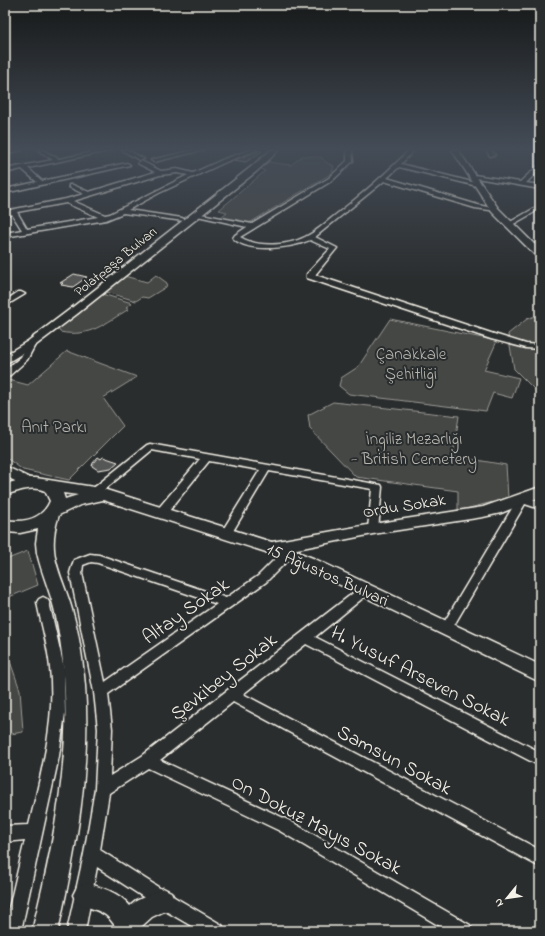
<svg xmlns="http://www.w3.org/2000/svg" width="545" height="936" font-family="'Indie Flower',sans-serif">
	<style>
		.green { fill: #444645; stroke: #9c9c96 }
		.building { fill: #555756; stroke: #f4f1e8 }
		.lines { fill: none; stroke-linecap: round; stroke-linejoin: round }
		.street-casing { stroke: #f4f1e8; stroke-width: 3 }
		.secondary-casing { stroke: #f4f1e8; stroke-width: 3 }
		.primary-casing { stroke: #f4f1e8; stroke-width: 3 }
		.street { fill: #2a2d2e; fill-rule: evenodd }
		.secondary { fill: #2a2d2e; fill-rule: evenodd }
		.primary { fill: #2a2d2e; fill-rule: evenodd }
		.labels { text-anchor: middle; stroke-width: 4; stroke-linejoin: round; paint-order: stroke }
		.far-street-label { font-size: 14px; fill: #f4f1e8; stroke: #2a2d2e }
		.park-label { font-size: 17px; fill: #b6b5af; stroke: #2a2d2e }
		.street-label { font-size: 17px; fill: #f4f1e8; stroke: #2a2d2e }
		.near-street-label { font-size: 20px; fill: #f4f1e8; stroke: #2a2d2e }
	</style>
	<rect width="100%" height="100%" fill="#2a2d2e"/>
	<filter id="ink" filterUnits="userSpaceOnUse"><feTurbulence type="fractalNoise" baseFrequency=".025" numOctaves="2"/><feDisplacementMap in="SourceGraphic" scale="8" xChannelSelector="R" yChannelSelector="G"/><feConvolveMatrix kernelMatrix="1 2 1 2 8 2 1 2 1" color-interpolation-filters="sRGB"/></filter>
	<g filter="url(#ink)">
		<!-- green -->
		<g class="green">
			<path d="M 302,156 L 321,157 L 327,163 L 334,166 L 332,173 L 251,222 L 245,223 L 220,218 L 227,212 L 219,210 L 265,171 L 260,168 L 267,162 L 291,165 Z"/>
			<path d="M 156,275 L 167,283 L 166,287 L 148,298 L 142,297 L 136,301 L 106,292 L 124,276 L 147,282 Z"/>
			<path d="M 102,294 L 132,303 L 126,307 L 129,309 C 105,323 90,338 60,332 L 58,329 Z"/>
			<path d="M 535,316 L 540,322 L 540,395 L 514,369 L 508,334 L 527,319 Z"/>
			<path d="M 390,319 L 497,341 L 484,370 L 519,378 L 512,398 L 493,393 L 486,411 L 349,394 L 339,386 L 341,378 L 358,367 Z"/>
			<path d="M 67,351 L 137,377 L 103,398 L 123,426 L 69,480 L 23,470 L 5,457 L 5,379 L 28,385 Z"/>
			<path d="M 333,402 L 459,416 L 453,456 L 506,465 L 508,498 L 458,511 L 458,491 L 356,477 L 310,429 L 308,415 Z"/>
			<path d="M 28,551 L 38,585 L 9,597 L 5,613 L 5,560 Z"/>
			<path d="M 5,647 L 20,690 L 23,732 L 5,735 Z"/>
		</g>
		<!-- building -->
		<g class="building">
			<path d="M 258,150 L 262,151 L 246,162 L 234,160 Z"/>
			<path d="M 74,274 L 87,277 L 73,287 L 61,285 L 63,283 L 60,283 Z"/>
			<path d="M 98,457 L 101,459 L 103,457 L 118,462 L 111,468 L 98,470 L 92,466 L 93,463 Z"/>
		</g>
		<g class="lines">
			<!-- street casing -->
			<g class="street-casing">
				<g id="street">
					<path d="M 5,150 L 22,150 L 5,154 Z"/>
					<path d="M 38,150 L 43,150 L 59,159 L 103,150 L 113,150 L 28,168 L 42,181 L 127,163 L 130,165 L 5,193 L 5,189 L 37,182 L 22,169 L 5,173 L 5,169 L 53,160 Z"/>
					<path d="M 122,150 L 128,150 L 144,159 L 139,160 Z"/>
					<path d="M 194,150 L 203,150 L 154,162 L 151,160 Z"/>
					<path d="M 250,150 L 257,150 L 228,161 L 159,193 L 128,210 L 182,218 L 185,220 L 184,221 L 123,213 L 106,220 L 5,237 L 5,233 L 22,230 L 12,214 L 5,215 L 5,211 L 66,199 L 84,194 L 69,187 L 69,185 L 73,185 L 89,192 L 155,172 L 139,164 L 138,163 L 141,161 L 161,171 L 177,169 L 193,173 L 224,159 ZM 177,173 L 188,175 L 110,214 L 105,215 L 73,201 L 160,175 ZM 66,203 L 98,217 L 27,229 L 17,212 Z"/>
					<path d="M 347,150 L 352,150 L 353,161 L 333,180 L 240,237 C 257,248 287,246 305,237 C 316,232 324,224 333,217 C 360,196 386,174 409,150 L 414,150 L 401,164 L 480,184 L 477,186 L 399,167 L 387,178 L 478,205 L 497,209 L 497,211 L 475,208 L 384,181 L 315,237 L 337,248 L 315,275 L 497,335 L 526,344 L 540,345 L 540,349 L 526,348 L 491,339 L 307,278 L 307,274 L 330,249 L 310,240 C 292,248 248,254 233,238 L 235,235 L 247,227 L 193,215 L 196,213 L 252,224 L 329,178 L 347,161 Z"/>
					<path d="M 486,150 L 491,150 L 495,155 L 490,156 Z"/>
					<path d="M 540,164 L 540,169 L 526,183 L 540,185 L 540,189 L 471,177 L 474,175 L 520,182 Z"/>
					<path d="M 540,205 L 540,209 L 510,226 L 505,225 Z"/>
					<path d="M 540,242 L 540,246 L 532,249 L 529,247 Z"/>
					<path d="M 18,292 L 21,292 L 25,294 L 5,306 L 5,301 Z"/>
					<path d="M 29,341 L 32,341 L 36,343 L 27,360 L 8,377 L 5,378 L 5,370 L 21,357 Z"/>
					<path d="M 150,444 L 381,485 L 382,487 L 378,529 L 377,532 L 369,532 L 368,529 L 372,489 L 269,471 L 230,536 L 222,536 L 221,533 L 260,470 L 209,461 L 165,516 L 157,516 L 156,513 L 157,510 L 200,459 L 152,450 L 99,494 L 91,494 L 90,492 L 91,490 L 147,445 Z"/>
					<path d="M 522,497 L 540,501 L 540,509 L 525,504 L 450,632 L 446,634 L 442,632 L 440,629 L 442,626 L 517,500 Z"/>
					<path d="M 287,550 L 291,551 L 293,554 L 291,557 L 266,582 L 108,694 L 112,729 L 110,776 L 142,756 L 361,587 L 365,586 L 369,587 L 371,590 L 369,593 L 315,637 L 540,752 L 540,766 L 306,644 L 243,694 L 540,850 L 540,867 L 233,702 L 160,760 L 290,821 L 470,925 L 473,931 L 448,931 L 280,831 L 148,768 L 109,793 L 100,850 L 169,894 L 222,925 L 225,931 L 200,931 L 157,906 L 97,867 L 85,931 L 67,931 L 84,854 L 95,789 L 98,729 L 94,692 L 70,573 L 74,560 L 90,554 L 99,555 L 226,598 L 258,576 L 283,551 ZM 91,562 L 98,563 L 217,604 L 105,682 L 82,573 L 83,565 Z"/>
					<path d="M 43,597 L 47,599 L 49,602 L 64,668 L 65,713 L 59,756 L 21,931 L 5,931 L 5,925 L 25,840 L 5,842 L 5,826 L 29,825 C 41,774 56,721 50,668 C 48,646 41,624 37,602 L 39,599 Z"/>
				</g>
			</g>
			<!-- secondary casing -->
			<g class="secondary-casing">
				<g id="secondary">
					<path d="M 271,150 L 279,150 L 257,171 L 77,314 L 36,345 L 5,364 L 5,355 L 28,341 L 69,310 L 251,167 Z"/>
					<path d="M 452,150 L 458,150 L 498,208 L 540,250 L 540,258 L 537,257 L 492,212 Z"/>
					<path d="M 5,466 L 34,480 L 36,483 L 34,486 L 29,488 L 5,476 Z"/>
					<path d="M 540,487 L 540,497 L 501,513 L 483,517 L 373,534 L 272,554 L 266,552 L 264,548 L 266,544 L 272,542 L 373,524 L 483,507 Z"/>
					<path d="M 85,883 C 101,887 119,892 130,906 L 136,901 L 163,888 L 171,892 L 175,900 L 171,908 L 152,917 L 141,927 L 143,931 L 118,931 C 106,909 98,912 77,903 L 73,895 L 77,887 Z"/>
				</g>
			</g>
			<!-- primary casing -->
			<g class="primary-casing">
				<path id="primary" d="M 28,478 L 36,478 L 100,488 L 278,544 L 315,559 L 540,665 L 540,682 L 303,567 L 266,552 L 103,500 L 80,505 L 59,515 C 44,557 65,578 74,617 C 80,639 83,663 85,686 C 91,769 76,850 58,931 L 32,931 C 58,828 78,723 56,617 C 52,595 42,575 37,553 L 36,543 L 38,529 L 20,533 L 5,532 L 5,520 C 23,523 42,520 50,501 L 45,491 C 31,485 19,491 5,495 L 5,484 ZM 63,493 L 78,495 L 65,499 Z"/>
			</g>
			<!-- street -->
			<use href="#street" class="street"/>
			<!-- secondary -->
			<use href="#secondary" class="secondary"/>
			<!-- primary -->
			<use href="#primary" class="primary"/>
		</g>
	</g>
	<!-- sky -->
	<linearGradient id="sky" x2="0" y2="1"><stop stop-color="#171919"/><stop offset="0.53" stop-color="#444c57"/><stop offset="1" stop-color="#444c57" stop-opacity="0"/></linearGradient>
	<rect width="545" height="281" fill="url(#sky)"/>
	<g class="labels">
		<!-- far-street labels -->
		<g class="far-street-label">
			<text transform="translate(115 261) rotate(-39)" y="5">Polatpaşa Bulvarı</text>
		</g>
		<!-- park labels -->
		<g class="park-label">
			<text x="411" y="359">Çanakkale<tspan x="411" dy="20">Şehitliği</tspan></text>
			<text x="54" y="432">Anıt Parkı</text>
			<text x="414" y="444">İngiliz Mezarlığı<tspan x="414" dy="20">- British Cemetery</tspan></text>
		</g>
		<!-- street labels -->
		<g class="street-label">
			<text transform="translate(404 505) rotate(-9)" y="6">Ordu Sokak</text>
			<text transform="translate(328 574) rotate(24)" y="6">15 Ağustos Bulvari</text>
		</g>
		<!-- near-street labels -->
		<g class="near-street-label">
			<text transform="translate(185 610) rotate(-35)" y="7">Altay Sokak</text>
			<text transform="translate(421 675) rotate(27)" y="7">H. Yusuf Arseven Sokak</text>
			<text transform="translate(223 676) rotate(-38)" y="7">Şevkibey Sokak</text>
			<text transform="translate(395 759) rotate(28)" y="7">Samsun Sokak</text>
			<text transform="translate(317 824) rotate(28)" y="7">On Dokuz Mayıs Sokak</text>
		</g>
	</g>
	<!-- margin -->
	<rect width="545" height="936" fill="none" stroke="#2a2d2e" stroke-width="20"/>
	<rect x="10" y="10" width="525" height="916" fill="none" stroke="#f4f1e8" stroke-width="1.5" filter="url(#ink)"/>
	<!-- north arrow -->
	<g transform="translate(507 898) rotate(241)" stroke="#2a2d2e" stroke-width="3" paint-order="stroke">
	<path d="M0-3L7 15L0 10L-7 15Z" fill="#f4f1e8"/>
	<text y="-6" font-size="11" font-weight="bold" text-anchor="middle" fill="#f4f1e8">N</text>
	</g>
</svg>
